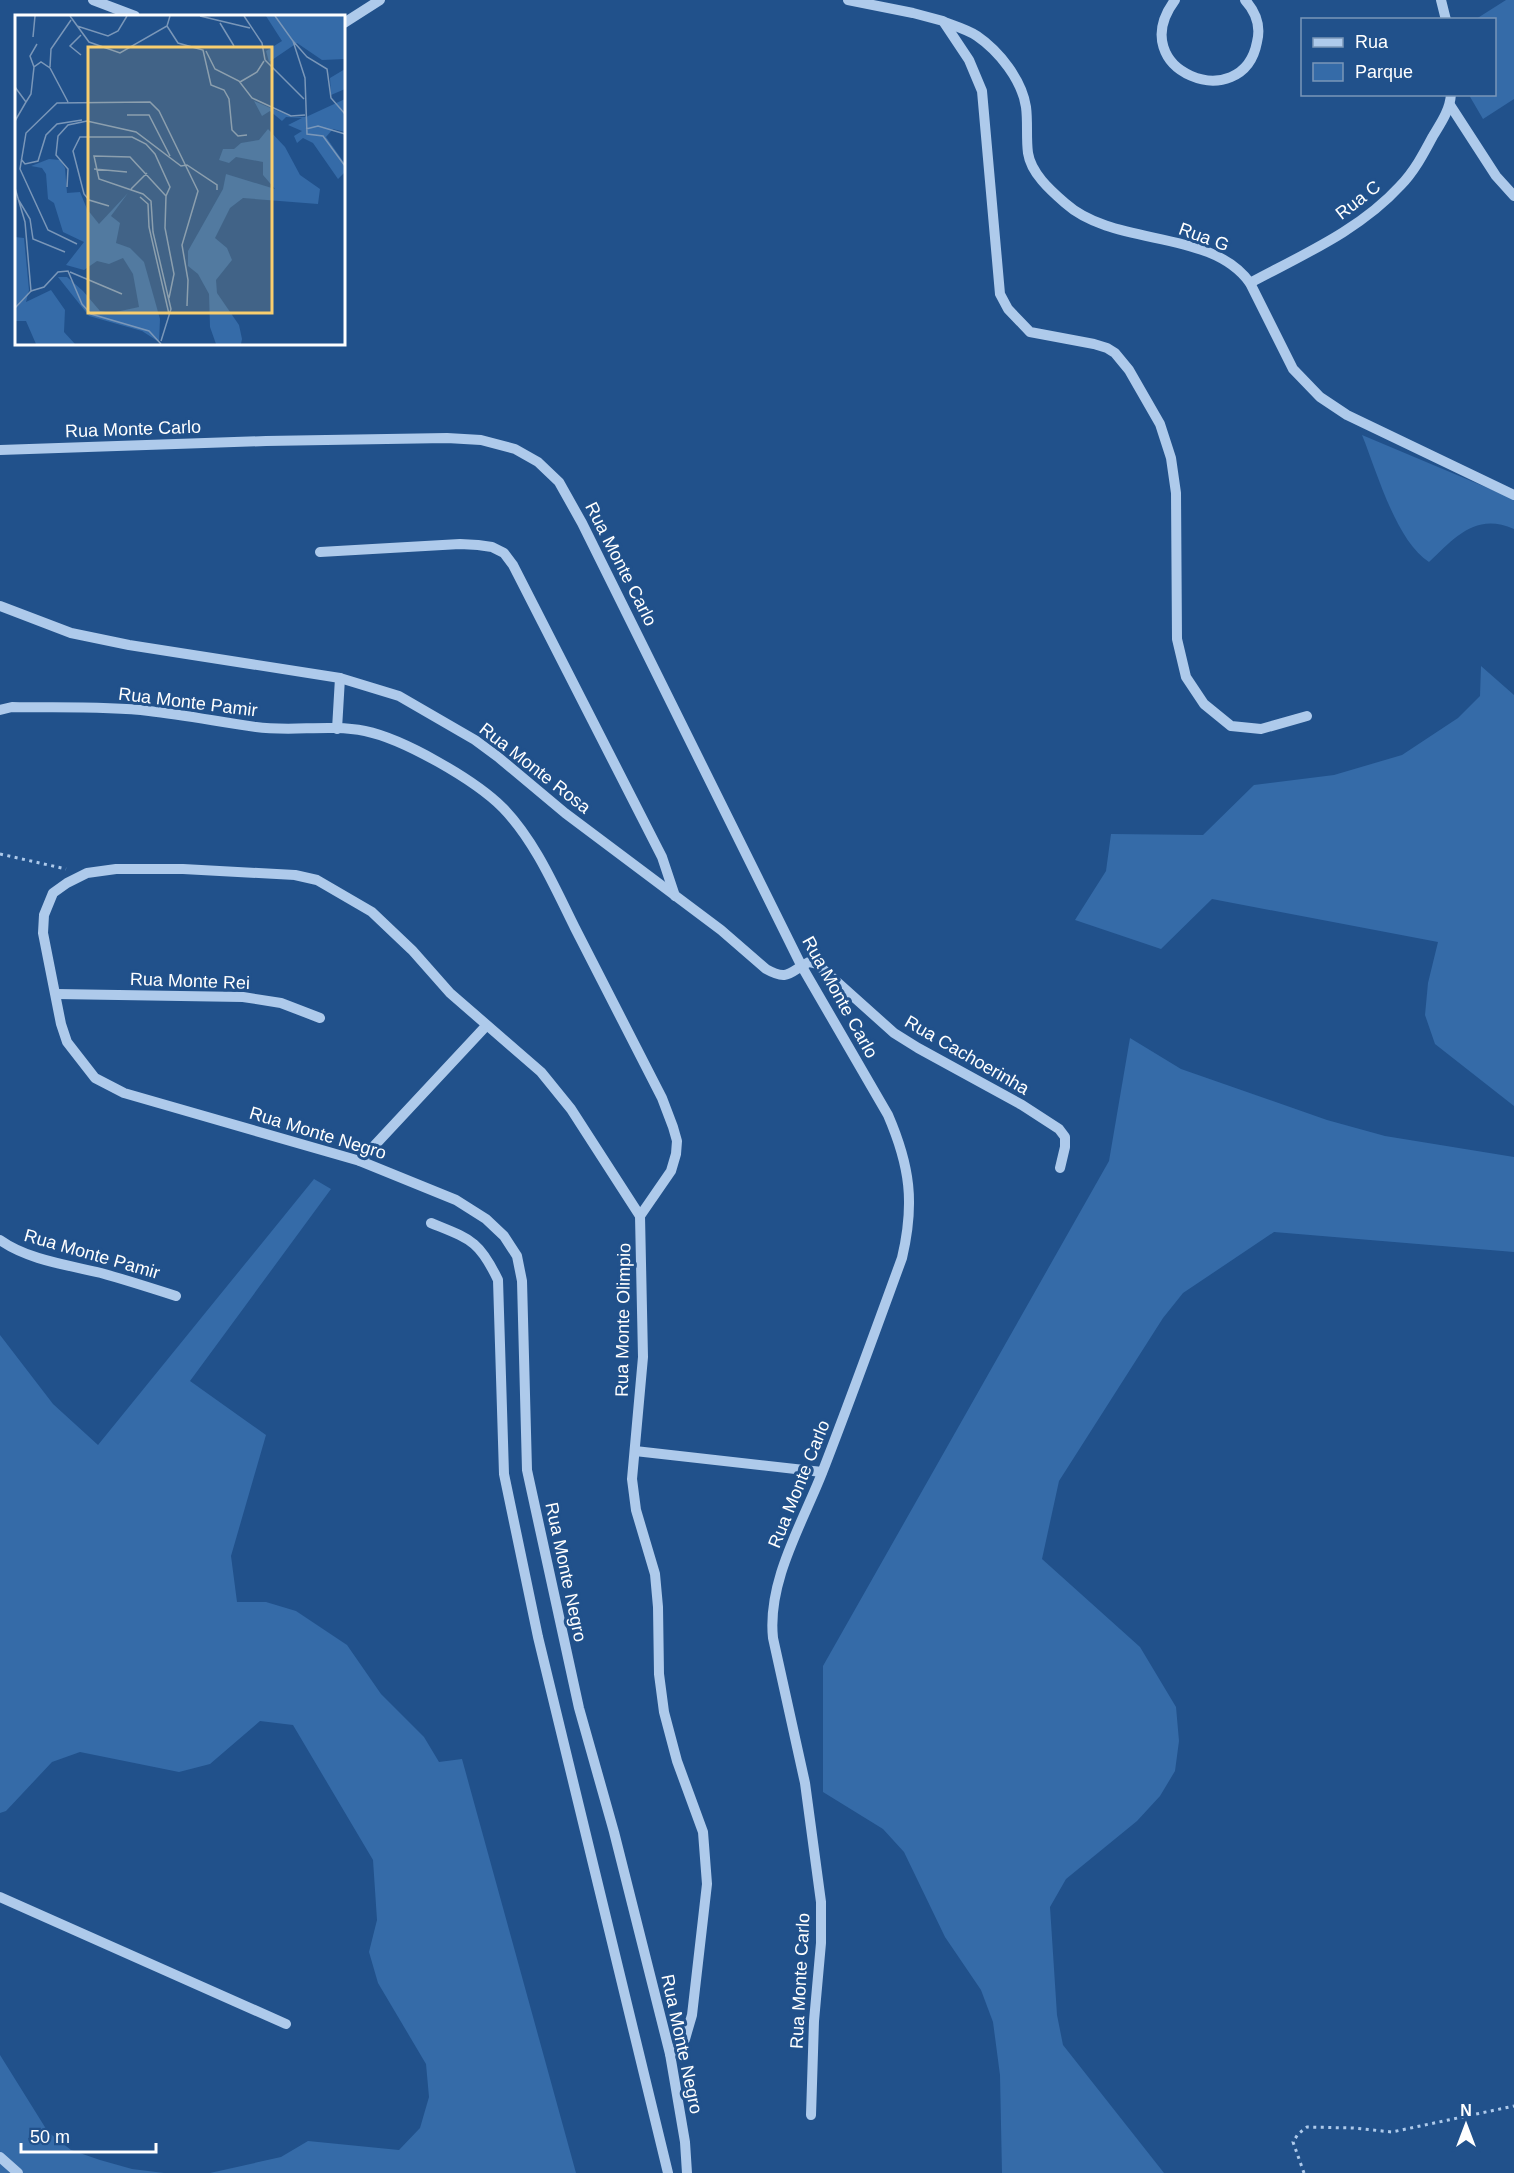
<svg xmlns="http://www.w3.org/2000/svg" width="1514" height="2173" font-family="Helvetica,sans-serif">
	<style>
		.green { fill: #356ba8 }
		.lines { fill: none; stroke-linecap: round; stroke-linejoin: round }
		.path { stroke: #aecaeb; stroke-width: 3; stroke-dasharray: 3 4.5; stroke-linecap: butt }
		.minor { stroke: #aecaeb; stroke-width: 10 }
		.labels { text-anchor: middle; stroke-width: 6; stroke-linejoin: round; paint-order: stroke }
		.street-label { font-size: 18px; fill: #fff; stroke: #21518b }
		.inset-road { fill: none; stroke: #7a97b9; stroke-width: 1.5 }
		.view { fill: #f8ce6f; fill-opacity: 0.15; stroke: #f8ce6f; stroke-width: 3 }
		.inset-edge { fill: none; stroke: #fff; stroke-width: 3 }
	</style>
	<rect width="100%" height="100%" fill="#21518b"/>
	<!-- green -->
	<g class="green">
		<path d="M 1506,0 L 1514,0 L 1514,99 L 1483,119 L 1469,95 L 1494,94 L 1494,20 L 1476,19 Z"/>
		<path d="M 1362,435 L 1514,499 L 1514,529 C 1475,512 1455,538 1429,562 C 1396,541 1377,472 1362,435 Z"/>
		<path d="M 1481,666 L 1514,695 L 1514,1106 L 1435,1044 L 1425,1015 L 1428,983 L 1438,942 L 1212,899 L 1161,949 L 1075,920 L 1106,871 L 1111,834 L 1203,835 L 1254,785 L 1334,775 L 1402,755 L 1458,718 L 1480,696 Z"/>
		<path d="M 1130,1038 L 1181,1069 L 1327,1120 L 1385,1136 L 1514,1157 L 1514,1252 L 1274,1232 L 1183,1293 L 1163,1318 L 1059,1481 L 1042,1559 L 1140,1647 L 1176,1707 L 1179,1741 L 1175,1771 L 1160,1796 L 1137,1821 L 1066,1879 L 1050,1907 L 1057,2015 L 1063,2045 L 1164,2173 L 1002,2173 L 1000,2075 L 993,2022 L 981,1990 L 945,1937 L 904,1852 L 883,1829 L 823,1792 L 823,1666 L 1109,1161 Z"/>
		<path d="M 314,1179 L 331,1189 L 190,1381 L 266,1435 L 231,1556 L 237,1602 L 266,1602 L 296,1611 L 347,1645 L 381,1694 L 424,1737 L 439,1762 L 462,1759 L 576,2173 L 210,2173 L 281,2157 L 308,2141 L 399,2150 L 420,2128 L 429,2097 L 426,2064 L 378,1983 L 369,1952 L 377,1920 L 373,1860 L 293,1725 L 260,1721 L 210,1764 L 179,1772 L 80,1752 L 52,1762 L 6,1811 L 0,1813 L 0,1335 L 53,1404 L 98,1445 Z"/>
		<path d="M 0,2055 L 48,2132 L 71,2150 L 100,2160 L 132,2169 L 164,2173 L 0,2173 Z"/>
	</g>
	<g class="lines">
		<!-- path -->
		<g class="path">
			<path d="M 0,854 L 66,869"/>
			<path d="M 1304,2173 L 1293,2142 L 1298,2134 L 1307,2127 L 1353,2128 L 1392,2132 L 1514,2106"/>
		</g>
		<!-- minor -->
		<g class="minor">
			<path d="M 93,0 L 135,16"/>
			<path d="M 848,0 L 913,13 L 943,21 L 969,60 L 982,91 L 1000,294 L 1008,309 L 1030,332 L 1094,344 L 1107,348 L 1115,353 L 1129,370 L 1160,424 L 1171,458 L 1176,493 L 1177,639 L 1186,677 L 1204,704 L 1231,726 L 1261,729 L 1307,716"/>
			<path d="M 1175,0 C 1122,71 1243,117 1257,42 C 1261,26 1256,12 1245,0"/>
			<path d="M 1441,0 L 1446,20"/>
			<path d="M 944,22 C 955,26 968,30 977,36 C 999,51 1022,80 1026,107 C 1028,122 1026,138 1028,153 C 1031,173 1050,190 1065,203 C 1115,248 1211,228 1250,283 L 1293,369 L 1320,397 L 1347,415 L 1514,495"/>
			<path d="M 344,23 L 380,0"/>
			<path d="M 1450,105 L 1496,176 L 1514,196"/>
			<path d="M 1250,283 C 1302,255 1360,230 1400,186 C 1414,172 1424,153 1433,136 C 1441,123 1450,110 1451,94"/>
			<path d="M 0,450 L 266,441 L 447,438 L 481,440 L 515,449 L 538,462 L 559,482 L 582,523 L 801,965 L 888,1115 C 910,1166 915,1203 902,1258 C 876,1329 850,1401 822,1473 C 802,1524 767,1582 773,1638 L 805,1783 L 821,1902 L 821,1943 L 814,2021 L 811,2115"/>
			<path d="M 320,552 L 460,544 L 478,545 L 492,547 L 504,553 L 513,565 L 662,857 L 675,896"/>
			<path d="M 0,606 L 71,633 L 129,645 L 340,678 L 399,696 L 475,740 L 498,757 L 565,813 L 721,930 L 766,969 C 789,982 790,971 809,962 L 817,964 L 894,1033 L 918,1048 L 1022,1105 L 1059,1129 L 1065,1137 L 1065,1147 L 1060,1168"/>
			<path d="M 0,710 L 12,707 C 56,708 105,706 149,711 C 185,715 220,722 256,727 C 292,732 329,724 365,731 C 404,739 475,780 503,808 C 535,841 555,888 575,928 C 604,985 633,1042 662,1098 L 673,1127 L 677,1141 L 676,1154 L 671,1171 L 640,1216 L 643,1357 L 632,1479 L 636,1510 L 655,1574 L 658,1607 L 659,1674 L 664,1712 L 677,1761 L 703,1832 L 707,1884 L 692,2015 L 685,2039 L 670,2054"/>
			<path d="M 337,729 L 340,678"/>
			<path d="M 56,994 L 243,997 L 281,1003 L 320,1018"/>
			<path d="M 360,1161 L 486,1026"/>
			<path d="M 640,1216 L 571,1109 L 541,1072 L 450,993 L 412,950 L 372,912 L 317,880 L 295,875 L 183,869 L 116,869 L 87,873 L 67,883 L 53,893 L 44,915 L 43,933 L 61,1024 L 67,1042 L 95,1078 L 124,1093 L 360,1161 L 456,1200 L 486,1219 L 504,1236 L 517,1256 L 522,1281 L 527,1470 L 579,1708 L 614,1832 L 670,2054 L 685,2142 L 687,2173"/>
			<path d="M 431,1223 C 470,1239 479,1240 498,1280 L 504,1474 L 538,1637 L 668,2173"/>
			<path d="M 0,1240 C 28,1260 68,1265 101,1273 C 126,1280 151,1288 176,1296"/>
			<path d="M 635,1451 L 822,1472"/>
			<path d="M 0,1897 L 286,2024"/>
			<path d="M 0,2157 L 18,2173"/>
		</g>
	</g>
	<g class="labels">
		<!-- street labels -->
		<g class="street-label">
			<text transform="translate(1358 200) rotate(-38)" y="6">Rua C</text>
			<text transform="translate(1204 237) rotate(20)" y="6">Rua G</text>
			<text transform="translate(133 429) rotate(-2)" y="6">Rua Monte Carlo</text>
			<text transform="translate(621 564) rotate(63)" y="6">Rua Monte Carlo</text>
			<text transform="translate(188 702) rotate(7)" y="6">Rua Monte Pamir</text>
			<text transform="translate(535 768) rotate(38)" y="6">Rua Monte Rosa</text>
			<text transform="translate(190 981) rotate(2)" y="6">Rua Monte Rei</text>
			<text transform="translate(840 997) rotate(61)" y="6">Rua Monte Carlo</text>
			<text transform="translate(967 1055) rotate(30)" y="6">Rua Cachoerinha</text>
			<text transform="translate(318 1133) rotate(17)" y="6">Rua Monte Negro</text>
			<text transform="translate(92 1254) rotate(16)" y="6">Rua Monte Pamir</text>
			<text transform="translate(623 1320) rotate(-89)" y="6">Rua Monte Olimpio</text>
			<text transform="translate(799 1484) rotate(-68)" y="6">Rua Monte Carlo</text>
			<text transform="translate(566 1572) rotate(78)" y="6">Rua Monte Negro</text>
			<text transform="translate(800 1981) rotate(-87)" y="6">Rua Monte Carlo</text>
			<text transform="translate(682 2044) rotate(78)" y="6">Rua Monte Negro</text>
		</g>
	</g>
	<!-- overview -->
	<g transform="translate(15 15)">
		<rect width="330" height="330" fill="#21518b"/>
		<path d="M 251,1 L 330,1 L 330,44 L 307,45 L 282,28 L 254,47 L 251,36 L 267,26 ZM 330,54 L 330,74 L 316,80 L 315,63 ZM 330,84 L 330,117 L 318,114 L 311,122 L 330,149 L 330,157 L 323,164 L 298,128 L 288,123 L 282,128 L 279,121 L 287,116 L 273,110 L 287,103 L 271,102 L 267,106 L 255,96 L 247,101 L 239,86 L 277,102 L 291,102 ZM 253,114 L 270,132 L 285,160 L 305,174 L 303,189 L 228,183 L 215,193 L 200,223 L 212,233 L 217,245 L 201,265 L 202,278 L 224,310 L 227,324 L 226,329 L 201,329 L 195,312 L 194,279 L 183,259 L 173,251 L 173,236 L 208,174 L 211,159 L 260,174 L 248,160 L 248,147 L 221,142 L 214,148 L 204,145 L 208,134 L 219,134 L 226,128 L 244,125 ZM 34,144 L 45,145 L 50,153 L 52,178 L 65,177 L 72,194 L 84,209 L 113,178 L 96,201 L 105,208 L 101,228 L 115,233 L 129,247 L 145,304 L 144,327 L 127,316 L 74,301 L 43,262 L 52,262 L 68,276 L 85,296 L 96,298 L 124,292 L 118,259 L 108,243 L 94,249 L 82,246 L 69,255 L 51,250 L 69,227 L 48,217 L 39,188 L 33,184 L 31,159 L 27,153 L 16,151 ZM 0,222 L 9,223 L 14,275 L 11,287 L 36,275 L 50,295 L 49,317 L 60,329 L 21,329 L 11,306 L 0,306 Z" fill="#356ba8"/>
		<path class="inset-road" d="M 55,1 L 74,27 L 105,38 L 152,11 L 155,1M 185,1 L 235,13M 229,1 L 247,28 L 250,45M 260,1 L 278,26 L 290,63 L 292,119 L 308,121 L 330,151M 205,8 L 219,31M 62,11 L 93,21 L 103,16 L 112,1M 152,11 L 163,28 L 188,35 L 196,70 L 209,75 L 214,84 L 217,115 L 223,121 L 232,120M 66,20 L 55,31 L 66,40M 18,22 L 20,1M 278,26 L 292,42 L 312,54 L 316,83 L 330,99M 191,36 L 200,54 L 224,66 L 237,83 L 276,101 L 290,100M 250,45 L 289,84M 19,52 L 15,41 L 22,29M 35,52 L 36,34 L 56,5M 225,67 L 242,57 L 249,46M 0,72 L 11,87 L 0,106M 11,87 L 16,79 L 19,52 L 26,47 L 35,53 L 53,87M 112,100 L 134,100 L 155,141M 291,114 L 303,111 L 330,119M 6,144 L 10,149 L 23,146 L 31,120 L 42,109 L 67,105M 79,154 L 112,157M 52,172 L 53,154 L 41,140 L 43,121 L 53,110 L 72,106 L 121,117 L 166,151 L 172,150 L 202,170 L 202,175M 0,173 L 10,207 L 16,276M 116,174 L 132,158M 125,182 L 133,189 L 134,212 L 154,299M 3,184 L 15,204 L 18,224 L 50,237M 94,191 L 74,185 L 69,179 L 58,136 L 65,122 L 117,122 L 131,129 L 140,139 L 155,172 L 151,181 L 150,213 L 159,259 L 154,283M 62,229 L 33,215 L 5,154 L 11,118 L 42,88 L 135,87 L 144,96 L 183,176 L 167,230 L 173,265 L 172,291M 55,257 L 107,279M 16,276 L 29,272 L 43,257 L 53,256 L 67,289 L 76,299 L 134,316 L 146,329M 0,293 L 16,276M 146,326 L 156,294 L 138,217 L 136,186 L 128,179 L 84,164 L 79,141 L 115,142 L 151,181"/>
		<path class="view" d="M 73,32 L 257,32 L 257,298 L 73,298 Z"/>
		<rect width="330" height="330" class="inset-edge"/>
	</g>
	<!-- legend -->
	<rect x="1301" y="18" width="195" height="78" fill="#21518b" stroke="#7a97b9" stroke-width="1.5"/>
	<rect x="1313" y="38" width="30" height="9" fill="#aecaeb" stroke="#7a97b9" stroke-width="1.5"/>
	<text x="1355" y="48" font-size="18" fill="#ffffff">Rua</text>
	<rect x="1313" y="63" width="30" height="18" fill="#356ba8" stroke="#7a97b9" stroke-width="1.5"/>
	<text x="1355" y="78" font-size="18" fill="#ffffff">Parque</text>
	<!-- north arrow -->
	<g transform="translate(1466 2125)" stroke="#21518b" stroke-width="4.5" paint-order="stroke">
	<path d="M0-4.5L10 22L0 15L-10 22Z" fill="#ffffff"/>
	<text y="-9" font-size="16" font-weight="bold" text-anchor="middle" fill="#ffffff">N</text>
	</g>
	<!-- scale -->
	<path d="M21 2143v9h135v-9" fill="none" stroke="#ffffff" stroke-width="3"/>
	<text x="30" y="2143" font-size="18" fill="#ffffff" stroke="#21518b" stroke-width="4.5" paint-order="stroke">50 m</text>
</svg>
